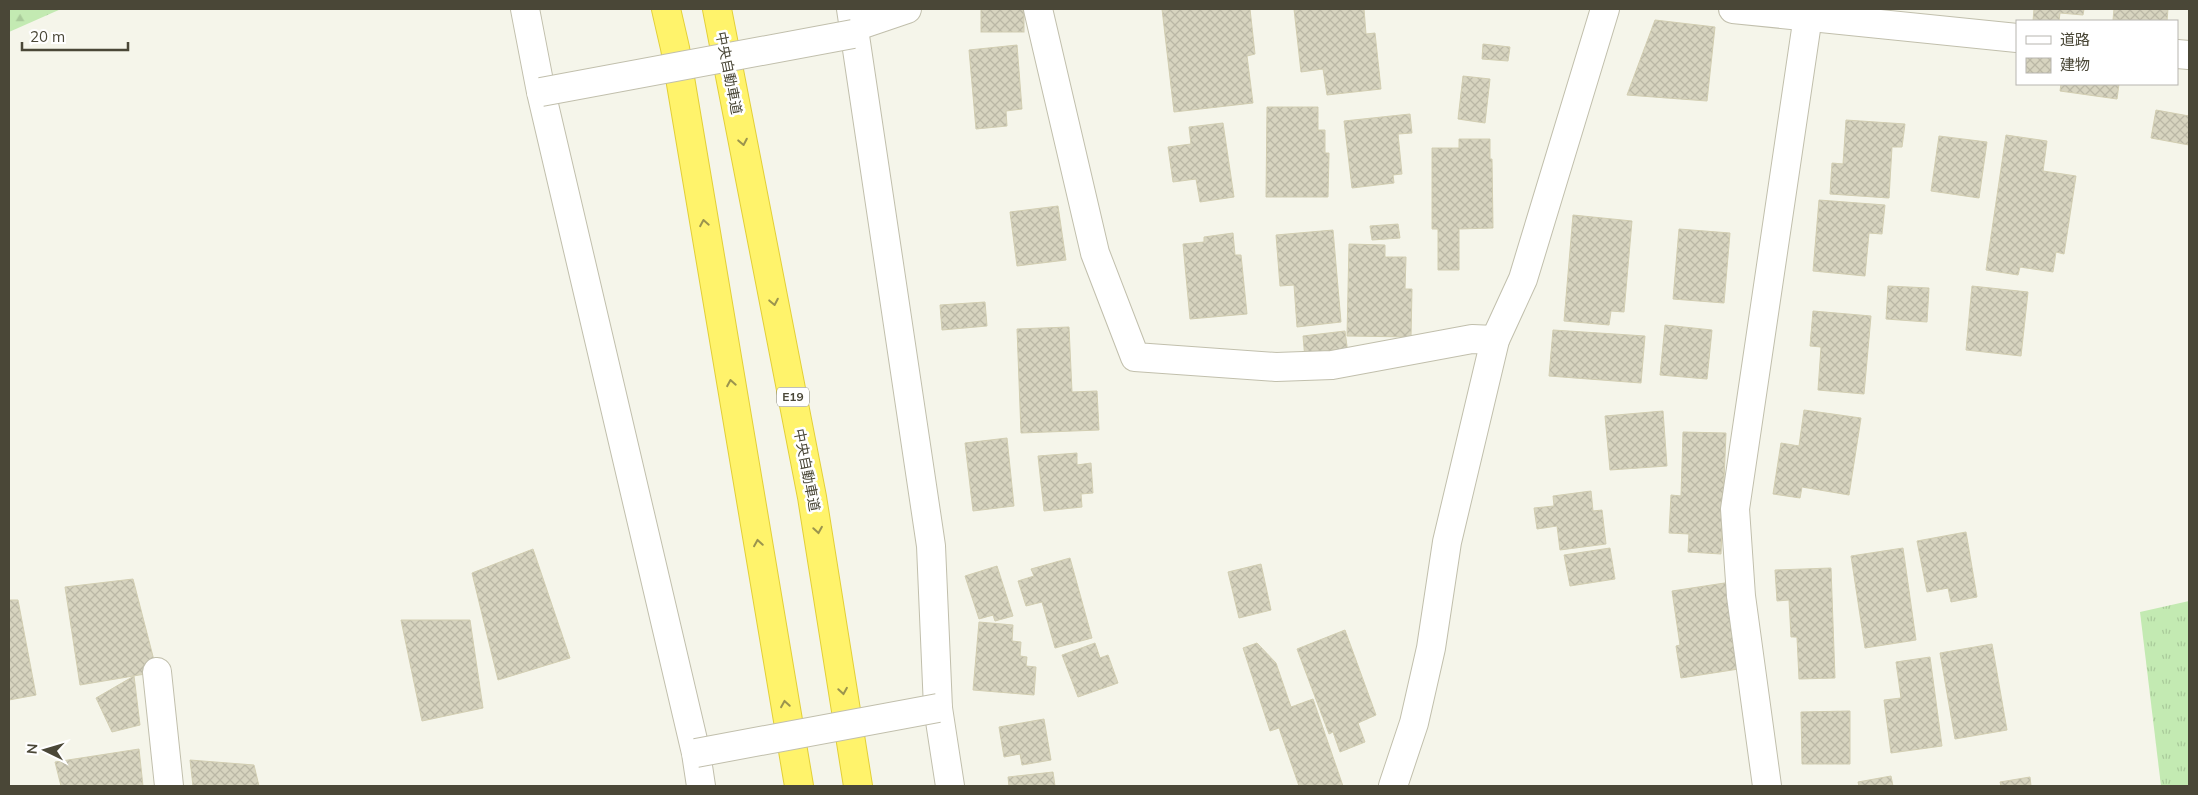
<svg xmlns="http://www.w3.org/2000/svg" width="2198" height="795" font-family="Mulish,'Noto Sans JP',sans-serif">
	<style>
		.grass { fill: url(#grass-tufts) }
		.forest { fill: url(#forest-firs) }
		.building { fill: url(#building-cross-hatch); stroke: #d2ceb2 }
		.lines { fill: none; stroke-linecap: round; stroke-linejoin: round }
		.minor-casing { stroke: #c1bfac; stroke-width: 30 }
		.motorway-casing { stroke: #e2cf37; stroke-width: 30 }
		.minor { stroke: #fff; stroke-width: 28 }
		.motorway { stroke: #fff36b; stroke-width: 28 }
		.minor-bridge-casing { stroke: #c1bfac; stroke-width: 30; stroke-linecap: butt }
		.minor-bridge { stroke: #fff; stroke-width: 28 }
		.oneway { stroke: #9b944e }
		.labels { text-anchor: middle; stroke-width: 5; stroke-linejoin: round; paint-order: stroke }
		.shield { fill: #fff; stroke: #807e73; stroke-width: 1 }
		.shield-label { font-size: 12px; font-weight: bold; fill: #4a4737 }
		.street-label { font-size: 14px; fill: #4a4737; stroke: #fff }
	</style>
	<defs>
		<pattern id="grass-tufts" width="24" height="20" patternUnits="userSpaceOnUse" patternTransform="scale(1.25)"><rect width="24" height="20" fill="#c3eab2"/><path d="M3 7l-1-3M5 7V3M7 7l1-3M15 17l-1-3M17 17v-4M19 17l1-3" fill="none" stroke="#a9ca9a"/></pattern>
		<pattern id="forest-firs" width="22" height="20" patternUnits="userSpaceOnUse" patternTransform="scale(1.25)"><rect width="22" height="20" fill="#c3eab2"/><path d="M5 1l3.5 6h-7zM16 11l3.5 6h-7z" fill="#a9ca9a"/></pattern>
		<pattern id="building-cross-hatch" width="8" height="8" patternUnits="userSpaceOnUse" patternTransform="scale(1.25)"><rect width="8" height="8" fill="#d7d4bf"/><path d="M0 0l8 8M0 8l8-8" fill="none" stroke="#bab7a5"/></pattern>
	</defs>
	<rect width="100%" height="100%" fill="#f5f5ea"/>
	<!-- grass -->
	<path class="grass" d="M 2189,601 L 2189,786 L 2161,786 L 2140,612 Z"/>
	<!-- forest -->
	<path class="forest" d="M 9,9 L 61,9 L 9,32 Z"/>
	<!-- building -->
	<g class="building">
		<rect x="981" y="9" width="43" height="23"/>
		<path d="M 1162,9 L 1250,9 L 1255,54 L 1247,56 L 1253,103 L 1174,112 Z"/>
		<path d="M 1294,9 L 1364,9 L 1366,34 L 1375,33 L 1381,89 L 1327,95 L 1323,69 L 1301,72 Z"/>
		<path d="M 2028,9 L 2084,9 L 2083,15 L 2060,13 L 2059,21 L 2033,21 L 2034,9 Z"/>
		<path d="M 2114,9 L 2168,9 L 2167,21 L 2113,20 Z"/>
		<path d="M 1655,20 L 1715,27 L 1707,101 L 1627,95 Z"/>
		<path d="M 1483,44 L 1510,47 L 1508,61 L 1482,59 Z"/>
		<path d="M 1017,45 L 1022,109 L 1006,111 L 1007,126 L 976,129 L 969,50 Z"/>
		<path d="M 1463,76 L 1490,79 L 1485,123 L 1458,119 Z"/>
		<path d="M 2061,84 L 2119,84 L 2117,99 L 2060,91 Z"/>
		<path d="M 1267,107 L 1318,107 L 1318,130 L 1325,130 L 1325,153 L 1329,153 L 1328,197 L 1266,197 Z"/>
		<path d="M 2156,110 L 2189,116 L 2189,145 L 2151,138 Z"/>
		<path d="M 1410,114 L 1412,133 L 1398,134 L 1402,174 L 1393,175 L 1394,183 L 1352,188 L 1344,121 Z"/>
		<path d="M 1846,120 L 1905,124 L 1902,147 L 1892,147 L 1889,198 L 1830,194 L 1832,163 L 1843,164 Z"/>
		<path d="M 1223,123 L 1234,197 L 1200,202 L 1196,179 L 1173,182 L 1168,147 L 1191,144 L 1189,127 Z"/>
		<path d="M 2006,135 L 2047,141 L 2043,171 L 2076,176 L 2064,254 L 2056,252 L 2053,272 L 2020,267 L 2018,275 L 1986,270 Z"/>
		<path d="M 1939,136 L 1987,142 L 1979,198 L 1931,191 Z"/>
		<path d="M 1459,139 L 1490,139 L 1490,159 L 1492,159 L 1493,228 L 1459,229 L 1459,270 L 1438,270 L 1438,229 L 1432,229 L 1432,148 L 1459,148 Z"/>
		<path d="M 1819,200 L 1885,205 L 1882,234 L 1869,233 L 1865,276 L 1813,271 Z"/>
		<path d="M 1058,206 L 1066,260 L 1017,266 L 1010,212 Z"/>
		<path d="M 1573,215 L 1632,221 L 1624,312 L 1611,311 L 1609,325 L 1564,321 Z"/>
		<path d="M 1398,224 L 1400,238 L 1372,240 L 1370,226 Z"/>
		<path d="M 1679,229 L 1730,233 L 1724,303 L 1673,299 Z"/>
		<path d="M 1333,230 L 1341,322 L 1297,327 L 1294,285 L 1280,286 L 1276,235 Z"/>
		<path d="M 1233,233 L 1235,255 L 1241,255 L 1247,314 L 1190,319 L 1183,244 L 1204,242 L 1204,237 Z"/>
		<path d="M 1349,244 L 1385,245 L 1385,257 L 1406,257 L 1405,289 L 1412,289 L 1411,337 L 1347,336 Z"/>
		<path d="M 1888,286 L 1929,288 L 1927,322 L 1886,319 Z"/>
		<path d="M 1972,286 L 2028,292 L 2021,356 L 1966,350 Z"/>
		<path d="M 985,302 L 987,326 L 942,330 L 940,305 Z"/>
		<path d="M 1813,311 L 1871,316 L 1864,394 L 1818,390 L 1821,347 L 1810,346 Z"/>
		<path d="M 1665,325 L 1712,330 L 1707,379 L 1660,375 Z"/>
		<path d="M 1069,327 L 1072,392 L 1097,391 L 1099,430 L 1021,433 L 1017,329 Z"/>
		<path d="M 1553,330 L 1645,336 L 1641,383 L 1549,376 Z"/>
		<path d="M 1345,331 L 1348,354 L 1305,359 L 1303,336 Z"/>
		<path d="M 1804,410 L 1861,418 L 1849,495 L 1802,487 L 1800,498 L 1773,494 L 1781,443 L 1799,446 Z"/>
		<path d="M 1663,411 L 1667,466 L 1610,470 L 1605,416 Z"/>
		<path d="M 1683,432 L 1726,433 L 1721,554 L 1688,552 L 1689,534 L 1669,533 L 1671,495 L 1681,496 Z"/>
		<path d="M 1007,438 L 1014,506 L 973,511 L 965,443 Z"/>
		<path d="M 1077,453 L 1077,465 L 1091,463 L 1093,493 L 1081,494 L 1082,507 L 1044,511 L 1038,456 Z"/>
		<path d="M 1591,491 L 1593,511 L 1602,510 L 1606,544 L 1560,550 L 1557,526 L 1537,529 L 1534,508 L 1554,506 L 1553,496 Z"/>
		<path d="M 1966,532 L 1977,597 L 1951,602 L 1948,588 L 1927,592 L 1917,541 Z"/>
		<path d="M 1610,548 L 1615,579 L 1570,586 L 1564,555 Z"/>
		<path d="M 1903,548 L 1916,640 L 1865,648 L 1851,556 Z"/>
		<path d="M 533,549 L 570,658 L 498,680 L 472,573 Z"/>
		<path d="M 1070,558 L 1092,638 L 1055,648 L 1042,602 L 1026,606 L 1018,581 L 1034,576 L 1031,569 Z"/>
		<path d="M 1261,564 L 1271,610 L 1239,618 L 1228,572 Z"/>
		<path d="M 997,566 L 1013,616 L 995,621 L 993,615 L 979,619 L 965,576 Z"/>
		<path d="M 1831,568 L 1835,678 L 1799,679 L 1797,637 L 1791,637 L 1789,600 L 1777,601 L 1775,570 Z"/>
		<path d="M 133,579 L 157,672 L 80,685 L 65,587 Z"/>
		<path d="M 1731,582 L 1745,668 L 1681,678 L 1676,646 L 1680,645 L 1672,591 Z"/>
		<path d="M 9,600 L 18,600 L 36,695 L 9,700 Z"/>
		<path d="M 401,620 L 470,620 L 483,708 L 422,721 Z"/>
		<path d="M 979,622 L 1013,625 L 1012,641 L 1021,642 L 1020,656 L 1027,657 L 1026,666 L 1036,667 L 1034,695 L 973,690 Z"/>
		<path d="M 1345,630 L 1376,715 L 1358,723 L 1365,742 L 1340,752 L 1333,732 L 1329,734 L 1297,649 Z"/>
		<path d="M 1095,643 L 1100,658 L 1108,655 L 1118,683 L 1078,697 L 1062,655 Z"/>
		<path d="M 1257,643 L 1276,663 L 1291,707 L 1313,699 L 1343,786 L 1299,786 L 1279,728 L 1270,731 L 1243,648 Z"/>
		<path d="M 1992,644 L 2007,730 L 1955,739 L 1940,653 Z"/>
		<path d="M 1930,657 L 1942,746 L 1891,753 L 1884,700 L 1901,698 L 1896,662 Z"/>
		<path d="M 134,676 L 140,725 L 112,732 L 96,698 Z"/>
		<path d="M 1850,711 L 1850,764 L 1802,764 L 1801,712 Z"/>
		<path d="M 1044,719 L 1051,760 L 1022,765 L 1020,754 L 1004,757 L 999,727 Z"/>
		<path d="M 139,749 L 143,786 L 61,786 L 55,762 Z"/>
		<path d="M 190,760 L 254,765 L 259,786 L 193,786 Z"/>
		<path d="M 1053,772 L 1055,786 L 1009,786 L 1008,777 Z"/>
		<path d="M 1891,776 L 1893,786 L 1859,786 L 1858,782 Z"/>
		<path d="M 2030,777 L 2031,786 L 2001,786 L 2000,782 Z"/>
	</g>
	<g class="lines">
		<!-- minor casing -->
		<g class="minor-casing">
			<g id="minor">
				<path d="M 525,9 L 541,92 L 696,753 L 701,786"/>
				<path d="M 851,9 L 931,546 L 938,708 L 950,786"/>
				<path d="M 1038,9 L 1095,253 L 1135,357 L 1276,367 L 1332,365 L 1472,339 L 1495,340"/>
				<path d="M 1733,9 L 2017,38"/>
				<path d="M 854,27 L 907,9"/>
				<path d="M 2177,54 L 2189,55"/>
				<path d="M 157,672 L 169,786"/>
				<path d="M 1393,786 L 1414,723 L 1431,648 L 1447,542 L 1495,340 L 1523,279 L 1605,9"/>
				<path d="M 1767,786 L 1741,596 L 1735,509 L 1809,9"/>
			</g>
		</g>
		<!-- motorway casing -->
		<g class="motorway-casing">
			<g id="motorway">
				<path d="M 666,9 L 675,48 L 799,786"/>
				<path d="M 717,9 L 812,497 L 858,786"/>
			</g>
		</g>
		<!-- minor -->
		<use href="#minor" class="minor"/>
		<!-- motorway -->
		<use href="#motorway" class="motorway"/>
		<!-- minor-bridge casing -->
		<g class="minor-bridge-casing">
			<g id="minor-bridge">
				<path d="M 541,92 L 853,34"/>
				<path d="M 696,753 L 938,708"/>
			</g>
		</g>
		<!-- minor-bridge -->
		<use href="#minor-bridge" class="minor-bridge"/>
	</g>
	<!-- one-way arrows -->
	<defs><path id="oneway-chevron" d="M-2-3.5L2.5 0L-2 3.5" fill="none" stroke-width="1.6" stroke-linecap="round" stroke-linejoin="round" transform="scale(1.25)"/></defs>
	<g class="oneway">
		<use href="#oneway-chevron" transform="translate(743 142) rotate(79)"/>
		<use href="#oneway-chevron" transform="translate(704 223) rotate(-100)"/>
		<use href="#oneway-chevron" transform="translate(774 302) rotate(79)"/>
		<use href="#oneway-chevron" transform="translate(731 383) rotate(-100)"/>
		<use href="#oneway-chevron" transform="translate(818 530) rotate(81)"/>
		<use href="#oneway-chevron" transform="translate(758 543) rotate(-99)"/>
		<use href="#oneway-chevron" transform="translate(843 691) rotate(81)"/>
		<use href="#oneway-chevron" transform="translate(785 704) rotate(-99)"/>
	</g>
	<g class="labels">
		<!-- shield labels -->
		<rect class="shield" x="777" y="387.5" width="32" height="19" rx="4"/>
		<g class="shield-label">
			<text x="793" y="401">E19</text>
		</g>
		<!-- street labels -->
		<g class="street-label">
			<text transform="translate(729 73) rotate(79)" y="5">中央自動車道</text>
			<text transform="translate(807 470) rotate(79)" y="5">中央自動車道</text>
		</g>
	</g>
	<!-- border -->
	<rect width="2198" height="795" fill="none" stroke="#4a4737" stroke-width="20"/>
	<!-- legend -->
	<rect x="2016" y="20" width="162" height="65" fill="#ffffff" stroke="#b7b5af"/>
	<rect x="2026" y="36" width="25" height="8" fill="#ffffff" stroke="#b7b5af"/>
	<text x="2060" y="45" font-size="15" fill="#4a4737">道路</text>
	<rect x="2026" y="58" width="25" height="15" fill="url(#building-cross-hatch)" stroke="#b7b5af"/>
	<text x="2060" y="70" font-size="15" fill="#4a4737">建物</text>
	<!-- north arrow -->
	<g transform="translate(45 750) rotate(275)" stroke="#ffffff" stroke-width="4" paint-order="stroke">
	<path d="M0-4L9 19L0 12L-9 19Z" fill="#4a4737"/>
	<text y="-8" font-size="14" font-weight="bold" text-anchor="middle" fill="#4a4737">N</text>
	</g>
	<!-- scale -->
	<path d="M22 42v8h106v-8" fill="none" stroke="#4a4737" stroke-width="2.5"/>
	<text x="30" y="42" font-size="15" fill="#4a4737" stroke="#ffffff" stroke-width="4" paint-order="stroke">20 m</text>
</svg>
